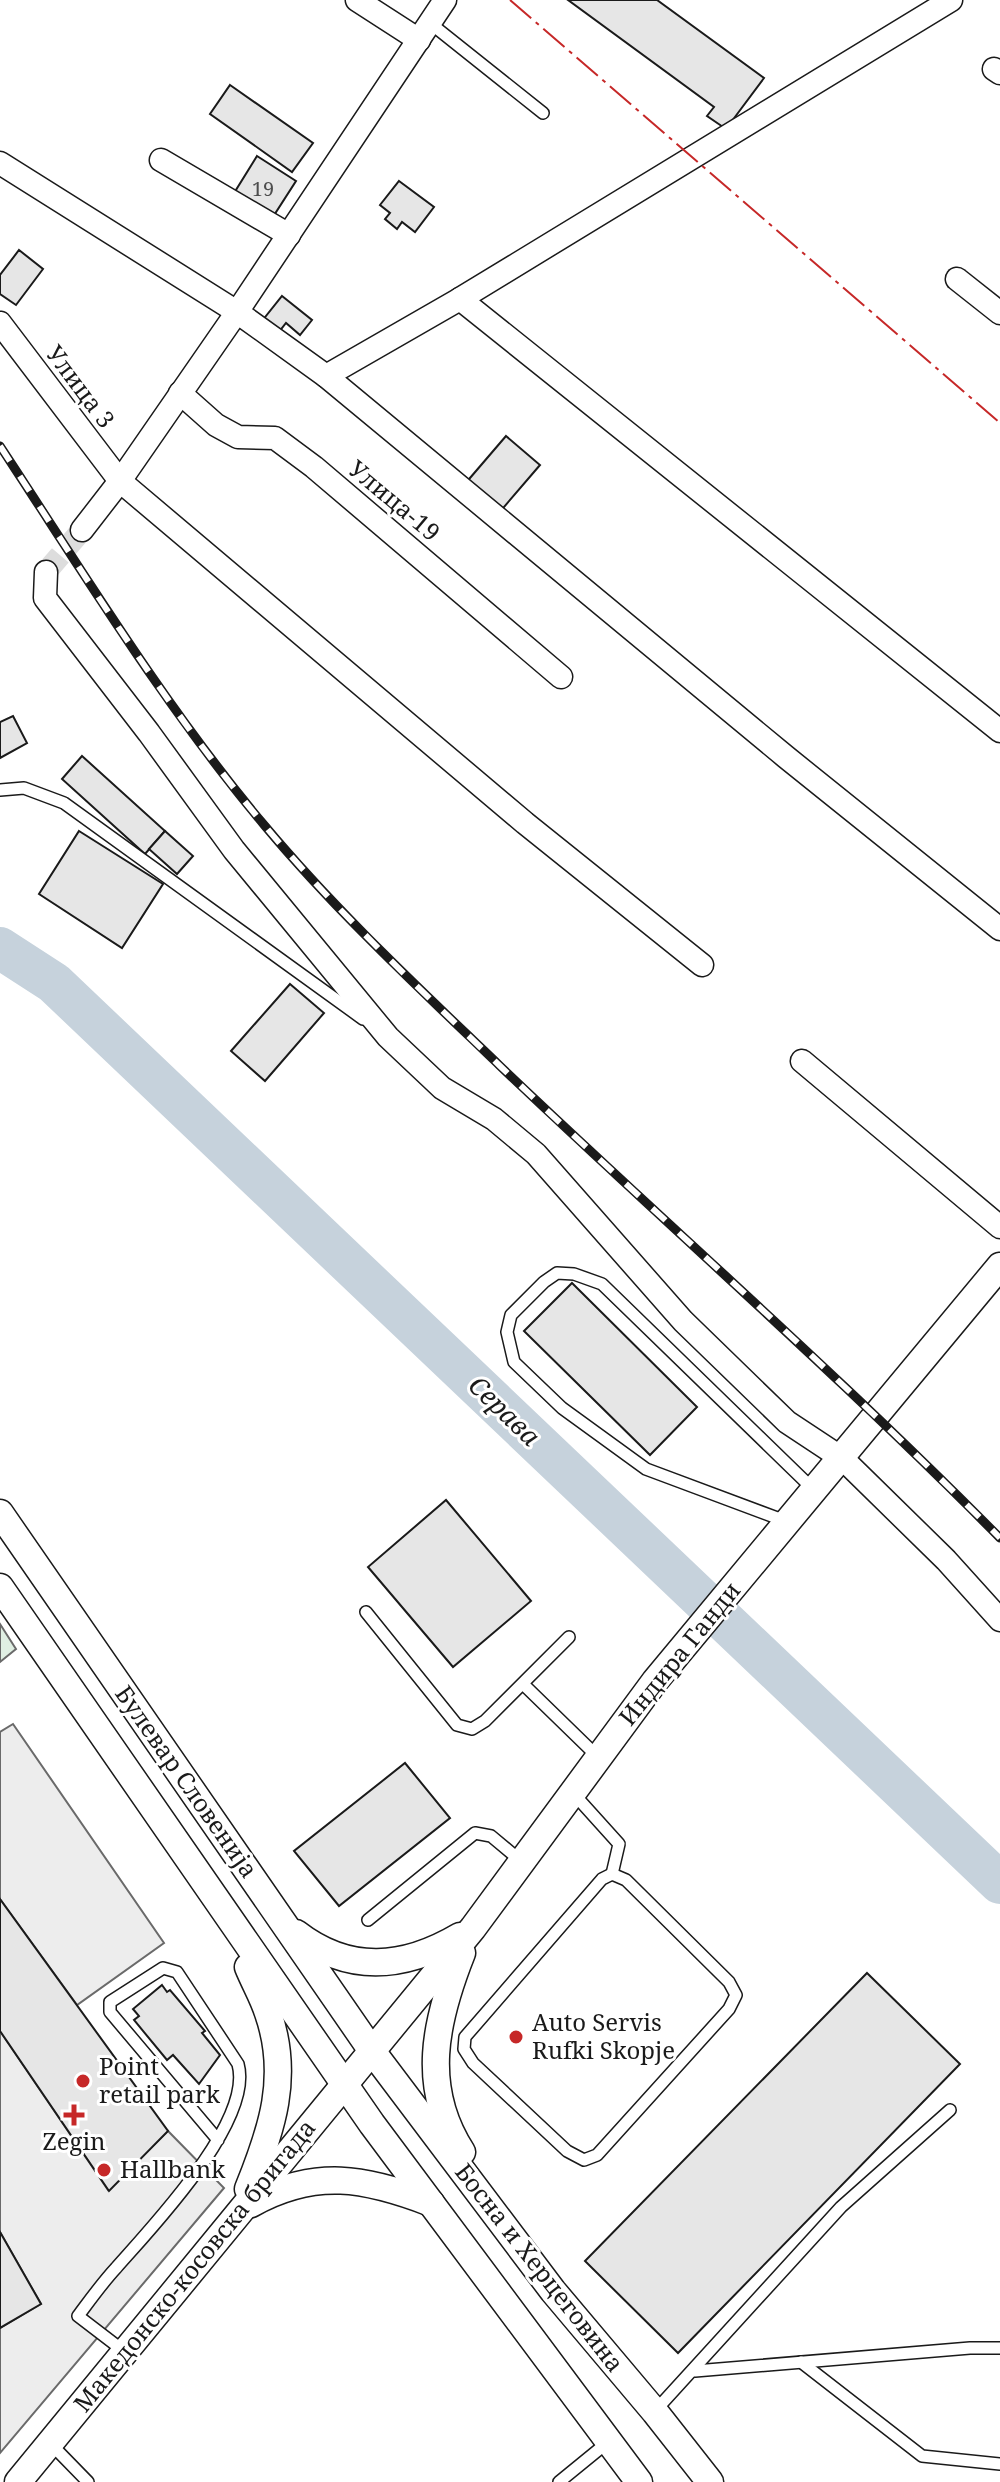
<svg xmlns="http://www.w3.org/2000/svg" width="1000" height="2482" font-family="'Noto Serif',serif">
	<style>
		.green { fill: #e0efe3; stroke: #6a6a6a; stroke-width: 2 }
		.parking { fill: #ededed; stroke: #6a6a6a; stroke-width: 2 }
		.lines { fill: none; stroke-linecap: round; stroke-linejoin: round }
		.river { stroke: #c6d2dc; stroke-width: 42 }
		.building { fill: #e6e6e6; stroke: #1a1a1a; stroke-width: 2 }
		.minor-tunnel { stroke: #ddd; stroke-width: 22; stroke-dasharray: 22 11; stroke-linecap: butt }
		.service-casing { stroke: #1a1a1a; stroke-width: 14 }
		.minor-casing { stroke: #1a1a1a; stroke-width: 25 }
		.tertiary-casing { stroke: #1a1a1a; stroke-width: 29 }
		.service { stroke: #fff; stroke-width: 11 }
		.minor { stroke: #fff; stroke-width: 22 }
		.tertiary { stroke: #fff; stroke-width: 26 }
		.rail-casing { stroke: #1a1a1a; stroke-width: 9 }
		.rail { stroke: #fff; stroke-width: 6; stroke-dasharray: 18; stroke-linecap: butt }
		.power { stroke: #c62828; stroke-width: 2; stroke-dasharray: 28 6 4 6; stroke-linecap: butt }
		.poi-dot { fill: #c62828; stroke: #fff; stroke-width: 3 }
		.labels { text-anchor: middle; stroke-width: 6; stroke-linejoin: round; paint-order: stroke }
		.number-label { font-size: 20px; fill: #4d4d4d }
		.street-label { font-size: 24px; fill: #1a1a1a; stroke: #fff }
		.poi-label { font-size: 24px; fill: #1a1a1a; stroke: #fff; text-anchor: start }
		.water-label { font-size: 26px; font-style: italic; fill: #1a1a1a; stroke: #fff }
	</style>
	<rect width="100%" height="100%" fill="#fff"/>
	<!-- green -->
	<path class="green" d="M 0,1624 L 16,1649 L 0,1662 Z"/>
	<!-- parking -->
	<g class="parking">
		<path d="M 13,1724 L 164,1943 L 77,2005 L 0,1899 L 0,1732 Z"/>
		<path d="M 0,2031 L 108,2190 L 168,2131 L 224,2188 L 0,2453 L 0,2328 L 41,2304 L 0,2232 Z"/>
	</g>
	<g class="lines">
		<!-- river -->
		<path class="river" d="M 0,948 L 54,983 L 1000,1883"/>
	</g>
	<!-- building -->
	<g class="building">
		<path d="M 568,0 L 657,0 L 764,78 L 726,129 L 707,116 L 714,107 Z"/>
		<path d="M 230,85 L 313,143 L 292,172 L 210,114 Z"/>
		<path d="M 257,156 L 296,181 L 269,223 L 231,198 Z"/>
		<path d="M 399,181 L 434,207 L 415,232 L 402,222 L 397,229 L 385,219 L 390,213 L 380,205 Z"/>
		<path d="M 19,250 L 43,269 L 16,305 L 0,294 L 0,275 Z"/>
		<path d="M 282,296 L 312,320 L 300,335 L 286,323 L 278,333 L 262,321 Z"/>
		<path d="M 506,436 L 540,465 L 498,514 L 464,485 Z"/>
		<path d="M 13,716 L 27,743 L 0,758 L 0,722 Z"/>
		<path d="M 82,756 L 165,831 L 145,854 L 62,779 Z"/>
		<path d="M 79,831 L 163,884 L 122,948 L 39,894 Z"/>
		<path d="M 165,831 L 193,856 L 177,874 L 149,849 Z"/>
		<path d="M 290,984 L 324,1013 L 265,1081 L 231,1051 Z"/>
		<path d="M 572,1283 L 697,1407 L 650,1455 L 524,1331 Z"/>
		<path d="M 446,1500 L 531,1601 L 453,1667 L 368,1567 Z"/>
		<path d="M 405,1763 L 450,1818 L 339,1906 L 294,1851 Z"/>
		<path d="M 0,1899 L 168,2131 L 109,2191 L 0,2031 Z"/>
		<path d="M 867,1973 L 960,2064 L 678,2353 L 585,2261 Z"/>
		<path d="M 162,1985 L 167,1992 L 170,1990 L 205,2031 L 202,2033 L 220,2055 L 199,2084 L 173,2055 L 167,2060 L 134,2020 L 139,2016 L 133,2009 Z"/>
		<path d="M 0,2232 L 41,2304 L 0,2328 Z"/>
	</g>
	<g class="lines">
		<!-- minor-tunnel -->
		<path class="minor-tunnel" d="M 46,572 L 82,530"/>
		<!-- service casing -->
		<g class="service-casing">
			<g id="service">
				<path d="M 430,23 L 543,113"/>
				<path d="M 0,790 L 24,788 L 64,803 L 363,1019"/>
				<path d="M 788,1522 L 646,1469 L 562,1408 L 514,1362 L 507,1332 L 511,1315 L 544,1282 L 557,1273 L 574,1274 L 602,1284 L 814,1490"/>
				<path d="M 366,1612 L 457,1725 L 472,1729 L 485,1721 L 569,1637"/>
				<path d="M 523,1684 L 598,1757"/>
				<path d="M 573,1793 L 619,1844 L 612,1874"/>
				<path d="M 612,1874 L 626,1880 L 729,1982 L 736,1995 L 729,2009 L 597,2155 L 584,2160 L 567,2151 L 473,2063 L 464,2049 L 465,2037 L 602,1879 Z"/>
				<path d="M 368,1920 L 475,1833 L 491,1836 L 522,1862"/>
				<path d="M 125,2352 L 78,2316 C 90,2300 102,2283 116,2268 C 152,2227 254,2121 238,2064 L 177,1972 L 163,1968 L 110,2002 L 110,2012 L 218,2140"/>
				<path d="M 801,2362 L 922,2456 L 1000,2464"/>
				<path d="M 695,2371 L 970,2348 L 1000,2348"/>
				<path d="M 655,2411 L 841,2207 L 950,2110"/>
				<path d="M 50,2443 L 88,2482"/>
				<path d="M 559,2482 L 608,2442"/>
			</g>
		</g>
		<!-- minor casing -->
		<g class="minor-casing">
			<g id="minor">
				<path d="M 357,0 L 419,40"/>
				<path d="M 994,69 L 1000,73"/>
				<path d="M 161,160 L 289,235"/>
				<path d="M 0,163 L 237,312 L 326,376 L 786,757 L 1000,929"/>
				<path d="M 957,279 L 1000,313"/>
				<path d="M 460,299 L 1000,731"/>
				<path d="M 0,323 L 120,481 L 525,823 L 702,965"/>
				<path d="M 326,376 L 460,299 L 951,0"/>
				<path d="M 180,393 L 216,425 L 238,437 L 275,438 L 314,467 L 561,677"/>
				<path d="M 82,530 L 120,481 L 237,312 L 445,0"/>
				<path d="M 46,572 L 45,598 L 149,733 L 234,850 L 388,1037 L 442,1088 L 494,1119 L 536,1154 L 683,1321 L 787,1422 L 843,1459 L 946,1560 L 1000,1620"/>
				<path d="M 802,1061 L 1000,1227"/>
			</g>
		</g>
		<!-- tertiary casing -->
		<g class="tertiary-casing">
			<g id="tertiary">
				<path d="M 0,1513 L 372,2051 L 553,2291 L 655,2412 L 710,2482"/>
				<path d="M 0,1587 L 372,2124 L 639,2482"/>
				<path d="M 296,1933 C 349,1974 404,1969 460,1936"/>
				<path d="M 462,1953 C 435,2021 420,2087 462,2152"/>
				<path d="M 248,1967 C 254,1982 263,1997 268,2013 C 290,2076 272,2130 248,2189"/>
				<path d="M 251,2204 C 315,2168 366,2178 431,2203"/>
				<path d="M 18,2482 L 473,1928 L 655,1681 L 1000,1266"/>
			</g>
		</g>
		<!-- service -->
		<use href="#service" class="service"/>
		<!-- minor -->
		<use href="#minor" class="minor"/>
		<!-- tertiary -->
		<use href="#tertiary" class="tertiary"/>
		<!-- rail casing -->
		<g class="rail-casing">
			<path id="rail" d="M 0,446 C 85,575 165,707 265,826 C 337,912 419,988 500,1066 C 666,1224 839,1375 1000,1538"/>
		</g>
		<!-- rail -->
		<use href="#rail" class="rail"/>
		<!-- power -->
		<path class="power" d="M 510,0 L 1000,423"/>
	</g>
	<!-- markers -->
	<g class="poi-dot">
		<circle cx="516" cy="2037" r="8"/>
		<circle cx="83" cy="2081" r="8"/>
		<path d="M70 2103h8v8h8v8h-8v8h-8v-8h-8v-8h8z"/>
		<circle cx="104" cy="2170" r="8"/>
	</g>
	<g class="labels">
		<!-- number labels -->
		<g class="number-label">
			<text x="263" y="196">19</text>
		</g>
		<!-- street labels -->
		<g class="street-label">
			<text transform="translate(80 387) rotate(53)" y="8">Улица 3</text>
			<text transform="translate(394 501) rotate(40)" y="8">Улица-19</text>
			<text transform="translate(680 1654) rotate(-51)" y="8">Индира Ганди</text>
			<text transform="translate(186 1782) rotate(55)" y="8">Булевар Словенија</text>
			<text transform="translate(195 2266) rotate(-51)" y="8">Македонско-косовска бригада</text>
			<text transform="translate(539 2268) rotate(52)" y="8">Босна и Херцеговина</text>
		</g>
		<!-- poi labels -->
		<g class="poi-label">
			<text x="532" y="2031">Auto Servis<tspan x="532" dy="28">Rufki Skopje</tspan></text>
			<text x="99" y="2075">Point<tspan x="99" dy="28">retail park</tspan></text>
			<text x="74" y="2150" text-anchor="middle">Zegin</text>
			<text x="120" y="2178">Hallbank</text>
		</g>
		<!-- water labels -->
		<g class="water-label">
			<text transform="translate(504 1411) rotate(44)" y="9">Серава</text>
		</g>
	</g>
</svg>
